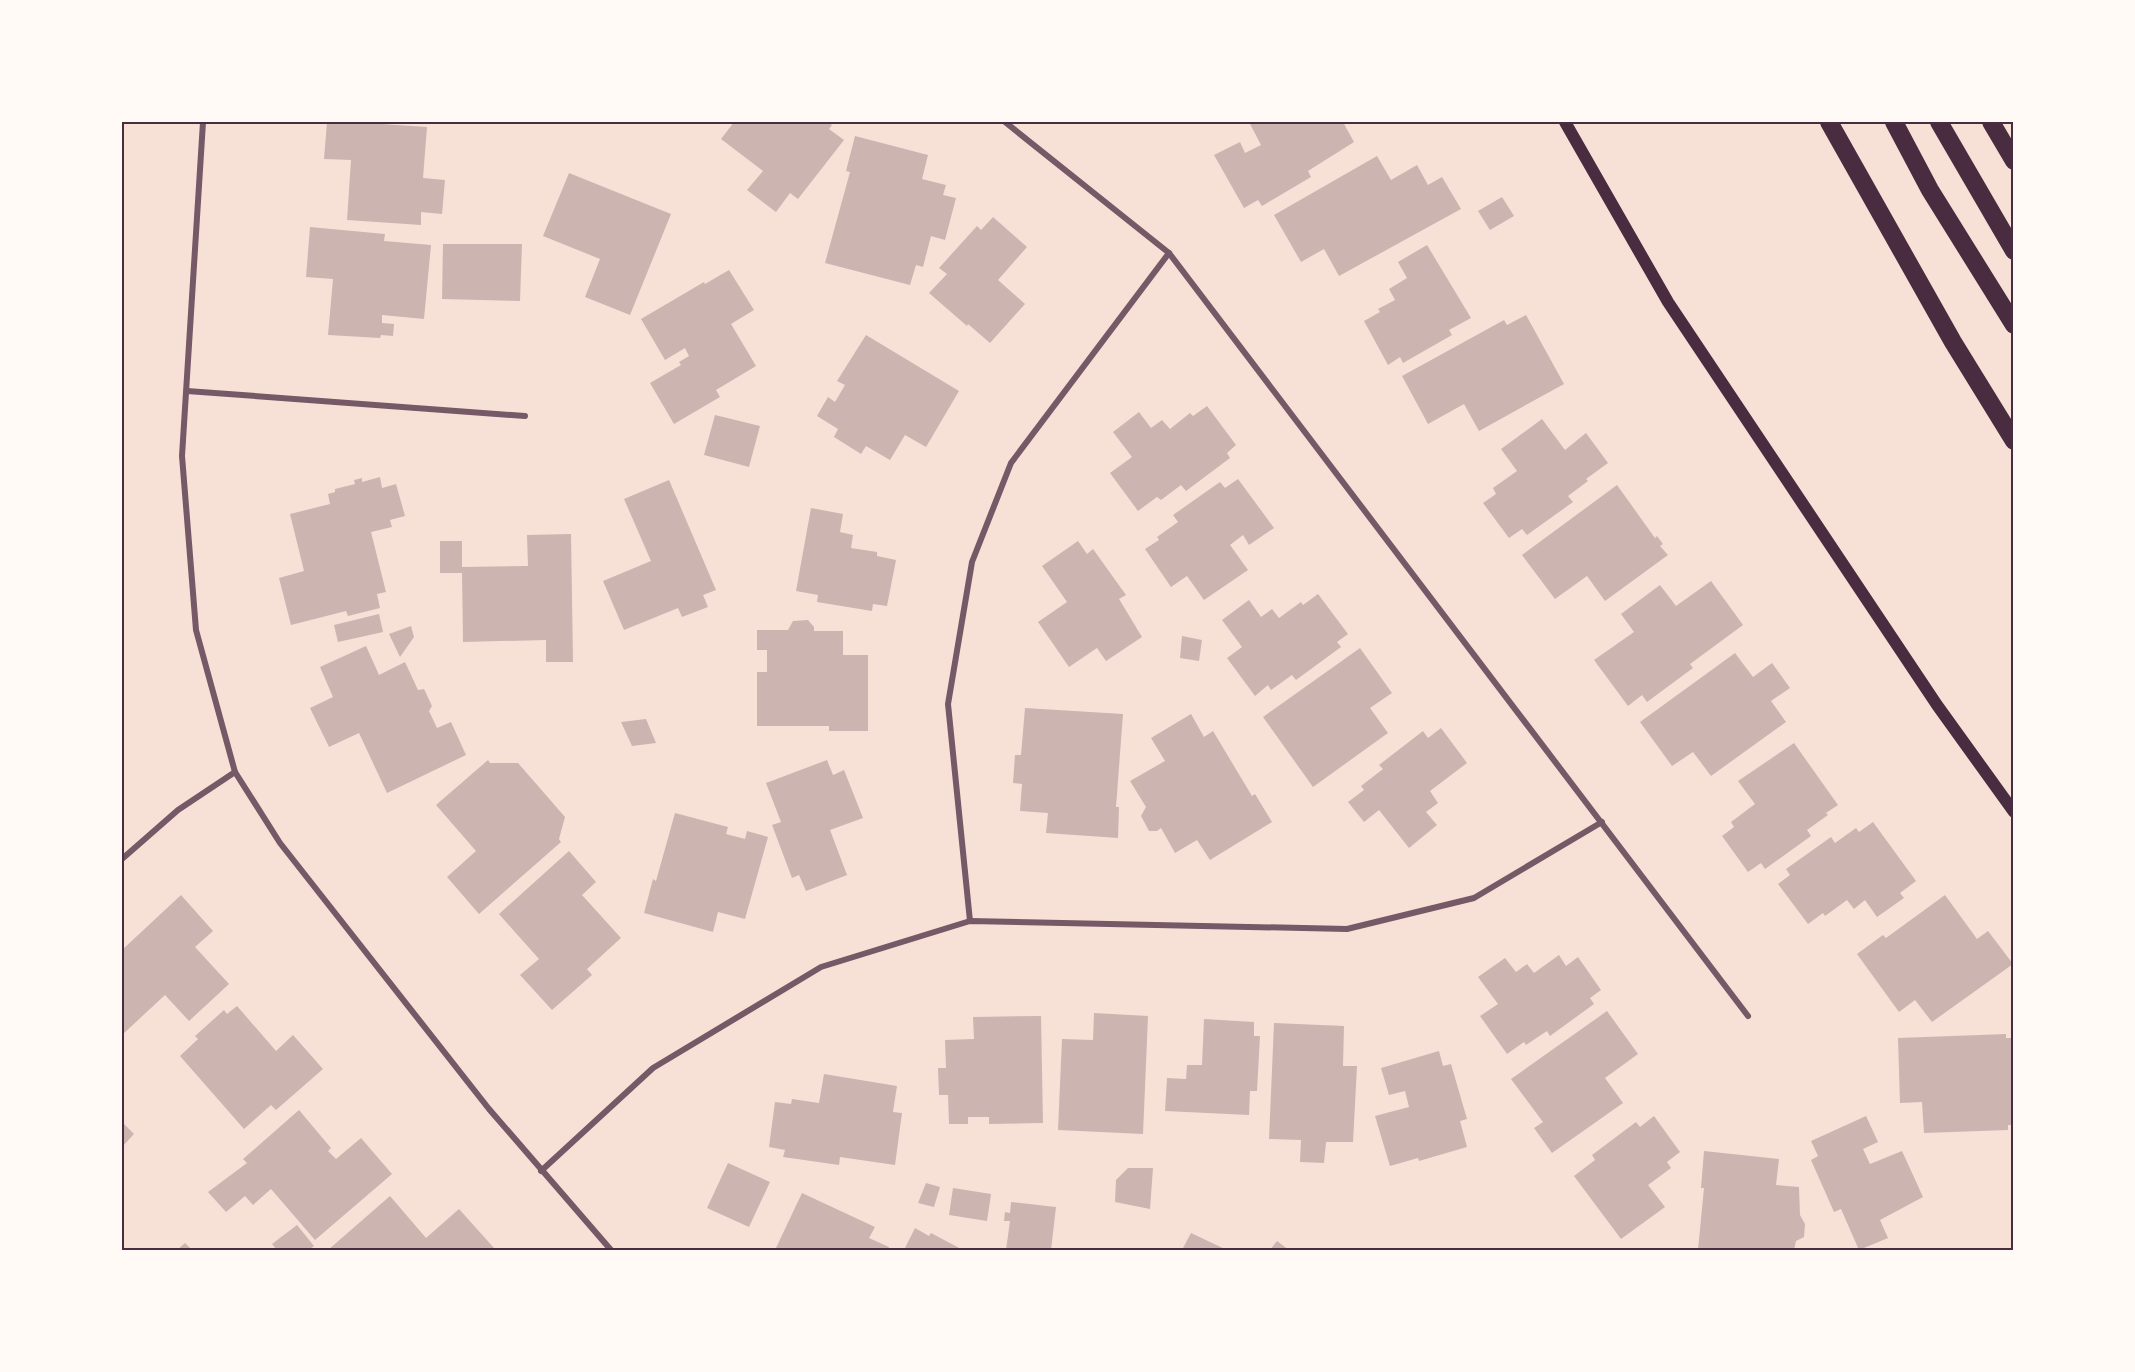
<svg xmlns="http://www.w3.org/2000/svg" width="2135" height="1372" font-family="'PT Sans',sans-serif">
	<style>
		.building { fill: #ccb4b1 }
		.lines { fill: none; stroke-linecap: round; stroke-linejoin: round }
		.minor { stroke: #755966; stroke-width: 6 }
		.secondary { stroke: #4a2c40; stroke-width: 12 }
		.motorway { stroke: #4a2c40; stroke-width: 18 }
		.neatline { fill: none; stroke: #4a2c40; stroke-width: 2 }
	</style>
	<rect width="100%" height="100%" fill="#f7e1d7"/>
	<!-- building -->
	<g class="building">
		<path d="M 327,122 L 382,122 L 382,124 L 427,127 L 423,178 L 445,180 L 442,214 L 421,212 L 421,225 L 347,220 L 351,160 L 324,159 Z"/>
		<path d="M 734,122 L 827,122 L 832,125 L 829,129 L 844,140 L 798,199 L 790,193 L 776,212 L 747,190 L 763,171 L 721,139 Z"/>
		<path d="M 1249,122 L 1343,122 L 1354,142 L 1308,171 L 1311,177 L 1262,206 L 1258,200 L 1244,208 L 1214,155 L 1240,142 L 1245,153 L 1261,145 Z"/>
		<path d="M 855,136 L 928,155 L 922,179 L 946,185 L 943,195 L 956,198 L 945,240 L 931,236 L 923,267 L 916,265 L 910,285 L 825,263 L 850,172 L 846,171 Z"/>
		<path d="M 1377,156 L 1391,180 L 1417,165 L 1428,185 L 1442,177 L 1461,209 L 1339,276 L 1324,249 L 1301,262 L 1274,215 Z"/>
		<path d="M 569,173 L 671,214 L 630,315 L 585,297 L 600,259 L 543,236 Z"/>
		<path d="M 1502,197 L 1514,216 L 1490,230 L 1478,211 Z"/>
		<path d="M 993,217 L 1027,247 L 998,280 L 1025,304 L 990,343 L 968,324 L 967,326 L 929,293 L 947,274 L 939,268 L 977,226 L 981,230 Z"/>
		<path d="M 310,227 L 385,234 L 384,241 L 431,245 L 424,319 L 382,315 L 382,323 L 394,324 L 393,336 L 381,335 L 380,338 L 328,335 L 333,279 L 306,277 Z"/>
		<path d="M 443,244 L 522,244 L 520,301 L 442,299 Z"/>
		<path d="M 1427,245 L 1471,318 L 1449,330 L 1452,335 L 1403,363 L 1400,357 L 1388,365 L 1364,321 L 1380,312 L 1378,309 L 1395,300 L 1389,289 L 1407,278 L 1398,262 Z"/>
		<path d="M 729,270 L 754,310 L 731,324 L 756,366 L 716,390 L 720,397 L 674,424 L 650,383 L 681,365 L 679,362 L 689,356 L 685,348 L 665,360 L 641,319 L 704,282 L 705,284 Z"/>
		<path d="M 1526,315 L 1564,384 L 1479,431 L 1464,404 L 1428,424 L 1402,376 L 1504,320 L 1507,325 Z"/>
		<path d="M 866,335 L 959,391 L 926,447 L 905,435 L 890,460 L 866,446 L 861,454 L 834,437 L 838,429 L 817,416 L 828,397 L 835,402 L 845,385 L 837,381 Z"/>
		<path d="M 1207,406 L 1236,445 L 1227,453 L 1230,458 L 1186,491 L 1181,485 L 1161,500 L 1157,497 L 1138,511 L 1110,473 L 1132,457 L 1113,432 L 1139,412 L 1151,428 L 1162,420 L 1170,429 L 1190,413 L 1193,416 Z"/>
		<path d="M 715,415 L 760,426 L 749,467 L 704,455 Z"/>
		<path d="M 1542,419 L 1565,450 L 1586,433 L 1608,463 L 1586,479 L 1588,481 L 1568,496 L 1573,502 L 1527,535 L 1522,529 L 1509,538 L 1483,503 L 1496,494 L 1493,488 L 1517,471 L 1501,449 Z"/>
		<path d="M 380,477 L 382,488 L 396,484 L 405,516 L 390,520 L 392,527 L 371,532 L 386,592 L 377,594 L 380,608 L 348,616 L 346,611 L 291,625 L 279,578 L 304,571 L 290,514 L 330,504 L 328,494 L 335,492 L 335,489 L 355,484 L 354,480 L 362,478 L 362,482 Z"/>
		<path d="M 1238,479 L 1274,528 L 1249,545 L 1243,535 L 1230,545 L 1248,570 L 1204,600 L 1187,576 L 1171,587 L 1145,549 L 1159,540 L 1157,537 L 1178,522 L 1173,515 L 1220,482 L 1225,488 Z"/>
		<path d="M 669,480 L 716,590 L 703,595 L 708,607 L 682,617 L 678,608 L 624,630 L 603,581 L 651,561 L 624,499 Z"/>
		<path d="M 1617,485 L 1655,538 L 1657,536 L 1663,544 L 1660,546 L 1668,555 L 1605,601 L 1587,576 L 1555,599 L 1522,555 Z"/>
		<path d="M 811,508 L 843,514 L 840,532 L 853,535 L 851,548 L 877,552 L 877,556 L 896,560 L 887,606 L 873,604 L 872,611 L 817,602 L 818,595 L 796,591 Z"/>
		<path d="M 571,534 L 573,662 L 546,662 L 546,640 L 463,642 L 462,573 L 440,573 L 440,541 L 462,541 L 462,567 L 528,566 L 527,535 Z"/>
		<path d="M 1078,541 L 1087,554 L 1093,549 L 1126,595 L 1119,599 L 1142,637 L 1106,661 L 1097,648 L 1069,667 L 1038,622 L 1067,602 L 1042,566 Z"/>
		<path d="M 1711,581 L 1743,625 L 1690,664 L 1693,668 L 1647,702 L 1642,695 L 1628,706 L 1594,660 L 1634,632 L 1621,614 L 1660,585 L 1676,606 Z"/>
		<path d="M 1318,594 L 1348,634 L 1337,642 L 1341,647 L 1296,680 L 1292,675 L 1271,690 L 1268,685 L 1255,696 L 1227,658 L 1242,647 L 1222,620 L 1249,600 L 1261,617 L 1272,609 L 1279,618 L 1301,602 L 1303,605 Z"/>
		<path d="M 379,614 L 383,632 L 338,642 L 334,625 Z"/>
		<path d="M 808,620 L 814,627 L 814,631 L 843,631 L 843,655 L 868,655 L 868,731 L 829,731 L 829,726 L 757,726 L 757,672 L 767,672 L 767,650 L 757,650 L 757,630 L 788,630 L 793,621 Z"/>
		<path d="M 411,626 L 414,637 L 400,657 L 389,634 Z"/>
		<path d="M 1182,636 L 1202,640 L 1199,661 L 1180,658 Z"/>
		<path d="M 366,646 L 379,675 L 405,662 L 418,690 L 424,689 L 432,706 L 429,711 L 437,728 L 451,722 L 466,755 L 387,793 L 359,733 L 329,747 L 310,708 L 333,697 L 320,667 Z"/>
		<path d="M 1360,648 L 1392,693 L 1370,708 L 1388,733 L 1313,787 L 1263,717 Z"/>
		<path d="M 1735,653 L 1753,677 L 1772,663 L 1790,688 L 1771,701 L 1786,722 L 1711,776 L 1693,752 L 1672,766 L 1640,722 Z"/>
		<path d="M 1025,708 L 1123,714 L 1116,807 L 1119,807 L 1118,838 L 1046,833 L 1048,813 L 1020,811 L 1022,784 L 1013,783 L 1015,755 L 1021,755 Z"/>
		<path d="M 1191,714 L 1204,737 L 1213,731 L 1252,796 L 1255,794 L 1272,822 L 1210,860 L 1197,840 L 1175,853 L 1161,828 L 1157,831 L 1149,831 L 1141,816 L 1146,807 L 1130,781 L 1165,761 L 1151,738 Z"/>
		<path d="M 646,719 L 656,743 L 632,746 L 621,722 Z"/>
		<path d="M 1441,728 L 1467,763 L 1430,791 L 1438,803 L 1426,812 L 1437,825 L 1409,848 L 1379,810 L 1364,822 L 1348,802 L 1364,790 L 1361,786 L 1383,769 L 1379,765 L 1423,731 L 1428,738 Z"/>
		<path d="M 1794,743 L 1838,805 L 1826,813 L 1828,815 L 1807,830 L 1811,836 L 1765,869 L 1761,863 L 1748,872 L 1722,836 L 1734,827 L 1731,822 L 1755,804 L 1738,781 Z"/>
		<path d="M 488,760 L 490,763 L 518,763 L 565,817 L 559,839 L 561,842 L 479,914 L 447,877 L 476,851 L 436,805 Z"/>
		<path d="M 827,760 L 833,775 L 844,770 L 863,818 L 830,830 L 847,875 L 806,891 L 799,875 L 792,878 L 772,825 L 781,822 L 766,783 Z"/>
		<path d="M 675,813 L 728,827 L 726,834 L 745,839 L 747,831 L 768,837 L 745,919 L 718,912 L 713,932 L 644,913 L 653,879 L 656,881 Z"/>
		<path d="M 1873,822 L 1916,881 L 1900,893 L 1904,898 L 1877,917 L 1865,900 L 1854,909 L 1847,900 L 1825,916 L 1823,913 L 1808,924 L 1778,884 L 1790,875 L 1786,869 L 1831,837 L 1835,843 L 1856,828 L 1859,832 Z"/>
		<path d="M 569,851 L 596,882 L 582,895 L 621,938 L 587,969 L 592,975 L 552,1010 L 520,975 L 539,959 L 499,914 Z"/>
		<path d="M 181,895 L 213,931 L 195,947 L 229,984 L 189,1021 L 165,995 L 122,1035 L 122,950 Z"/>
		<path d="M 1945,895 L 1977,939 L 1988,931 L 2013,964 L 1932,1022 L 1915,1000 L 1899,1012 L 1857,954 L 1883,935 L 1886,938 Z"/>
		<path d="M 1559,955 L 1566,966 L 1578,957 L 1601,990 L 1590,998 L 1594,1004 L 1550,1036 L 1547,1031 L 1526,1045 L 1524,1042 L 1507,1054 L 1480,1016 L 1498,1004 L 1478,977 L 1505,958 L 1516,972 L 1527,964 L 1534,973 Z"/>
		<path d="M 237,1006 L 276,1051 L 293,1035 L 323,1069 L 276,1110 L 271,1105 L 244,1129 L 180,1056 L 198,1039 L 195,1036 L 224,1010 L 227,1014 Z"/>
		<path d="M 1607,1011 L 1638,1054 L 1605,1078 L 1623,1103 L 1552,1153 L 1534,1128 L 1543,1122 L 1511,1079 Z"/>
		<path d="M 1094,1013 L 1148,1016 L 1143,1134 L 1058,1130 L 1062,1039 L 1093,1040 Z"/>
		<path d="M 1041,1016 L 1043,1123 L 989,1124 L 989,1117 L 968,1117 L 968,1124 L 949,1124 L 948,1095 L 939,1095 L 938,1068 L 946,1068 L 945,1040 L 974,1039 L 973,1017 Z"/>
		<path d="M 1204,1019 L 1254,1022 L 1254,1036 L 1260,1036 L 1257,1091 L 1250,1091 L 1249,1115 L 1165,1111 L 1167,1078 L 1186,1079 L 1187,1065 L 1202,1065 Z"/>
		<path d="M 1274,1023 L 1344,1026 L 1343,1066 L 1357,1066 L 1353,1142 L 1326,1142 L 1324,1163 L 1300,1162 L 1301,1140 L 1269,1139 Z"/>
		<path d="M 2006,1034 L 2006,1038 L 2014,1038 L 2014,1125 L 2008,1125 L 2008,1130 L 1924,1133 L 1922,1102 L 1900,1103 L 1898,1038 Z"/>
		<path d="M 1439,1051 L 1443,1066 L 1451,1064 L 1467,1119 L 1460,1121 L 1467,1147 L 1419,1161 L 1418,1158 L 1390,1166 L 1375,1116 L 1409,1107 L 1405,1091 L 1389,1095 L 1381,1068 Z"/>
		<path d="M 824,1074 L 897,1086 L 893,1112 L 902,1113 L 895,1165 L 840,1157 L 839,1165 L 783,1157 L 785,1150 L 769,1147 L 775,1102 L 791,1104 L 792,1099 L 819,1103 Z"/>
		<path d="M 299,1110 L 331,1148 L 328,1151 L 336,1159 L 361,1138 L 392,1174 L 315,1240 L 271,1189 L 253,1205 L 245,1196 L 226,1212 L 208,1192 L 247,1163 L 243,1159 Z"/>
		<path d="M 1654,1116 L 1680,1152 L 1667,1162 L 1671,1168 L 1648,1185 L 1665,1207 L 1621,1239 L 1574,1176 L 1595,1160 L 1592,1155 L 1636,1122 L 1640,1127 Z"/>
		<path d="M 1866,1116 L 1878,1142 L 1863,1149 L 1870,1164 L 1902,1151 L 1923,1197 L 1880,1220 L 1888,1238 L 1859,1250 L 1841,1209 L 1834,1212 L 1811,1160 L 1818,1156 L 1811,1141 Z"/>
		<path d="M 122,1122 L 134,1134 L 122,1147 Z"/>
		<path d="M 1704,1151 L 1779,1159 L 1776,1185 L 1799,1187 L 1800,1215 L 1805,1224 L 1804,1237 L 1796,1241 L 1794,1250 L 1698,1250 L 1704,1188 L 1701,1188 Z"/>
		<path d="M 728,1163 L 770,1182 L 749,1227 L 707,1208 Z"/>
		<path d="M 1128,1168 L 1153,1168 L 1150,1209 L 1115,1202 L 1116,1180 Z"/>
		<path d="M 926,1183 L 940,1187 L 934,1207 L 918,1203 Z"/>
		<path d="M 953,1188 L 991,1194 L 987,1221 L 949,1215 Z"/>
		<path d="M 802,1193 L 875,1227 L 869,1238 L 889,1247 L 888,1250 L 775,1250 Z"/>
		<path d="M 390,1196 L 426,1238 L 459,1209 L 494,1248 L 492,1250 L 328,1250 Z"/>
		<path d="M 1011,1202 L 1056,1207 L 1051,1250 L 1006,1250 L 1010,1221 L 1004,1221 L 1005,1212 L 1010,1213 Z"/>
		<path d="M 297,1225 L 314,1246 L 309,1250 L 277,1250 L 272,1244 Z"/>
		<path d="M 915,1228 L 929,1236 L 931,1233 L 963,1250 L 904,1250 Z"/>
		<path d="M 1191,1233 L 1227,1250 L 1182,1250 Z"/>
		<path d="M 1277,1241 L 1289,1250 L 1270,1250 Z"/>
		<path d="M 185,1243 L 192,1250 L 177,1250 Z"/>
	</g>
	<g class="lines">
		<!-- minor -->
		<g class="minor">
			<path d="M 203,122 L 182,456 L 196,630 L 235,772 L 280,843 L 489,1109 L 611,1250"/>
			<path d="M 1005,122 L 1169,253 L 1748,1016"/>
			<path d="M 187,391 L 525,416"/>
			<path d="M 122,859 L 178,810 L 235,772"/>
			<path d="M 970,921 L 948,704 L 972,562 L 1011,463 L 1169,253"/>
			<path d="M 541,1171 L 653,1068 L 821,967 L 970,921 L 1347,929 L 1474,898 L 1602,822"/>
		</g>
		<!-- secondary -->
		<path class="secondary" d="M 1565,122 L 1668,302 L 1937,705 L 2014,812"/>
		<!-- motorway -->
		<g class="motorway">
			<path d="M 1829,122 L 1953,342 L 2014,441"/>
			<path d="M 1894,122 L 1930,190 L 2014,325"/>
			<path d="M 1939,122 L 2014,251"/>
			<path d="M 1991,122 L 2014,161"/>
		</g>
	</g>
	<!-- border -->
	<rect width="2135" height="1372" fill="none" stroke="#fffaf5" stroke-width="246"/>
	<rect x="123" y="123" width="1889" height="1126" class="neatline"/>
</svg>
